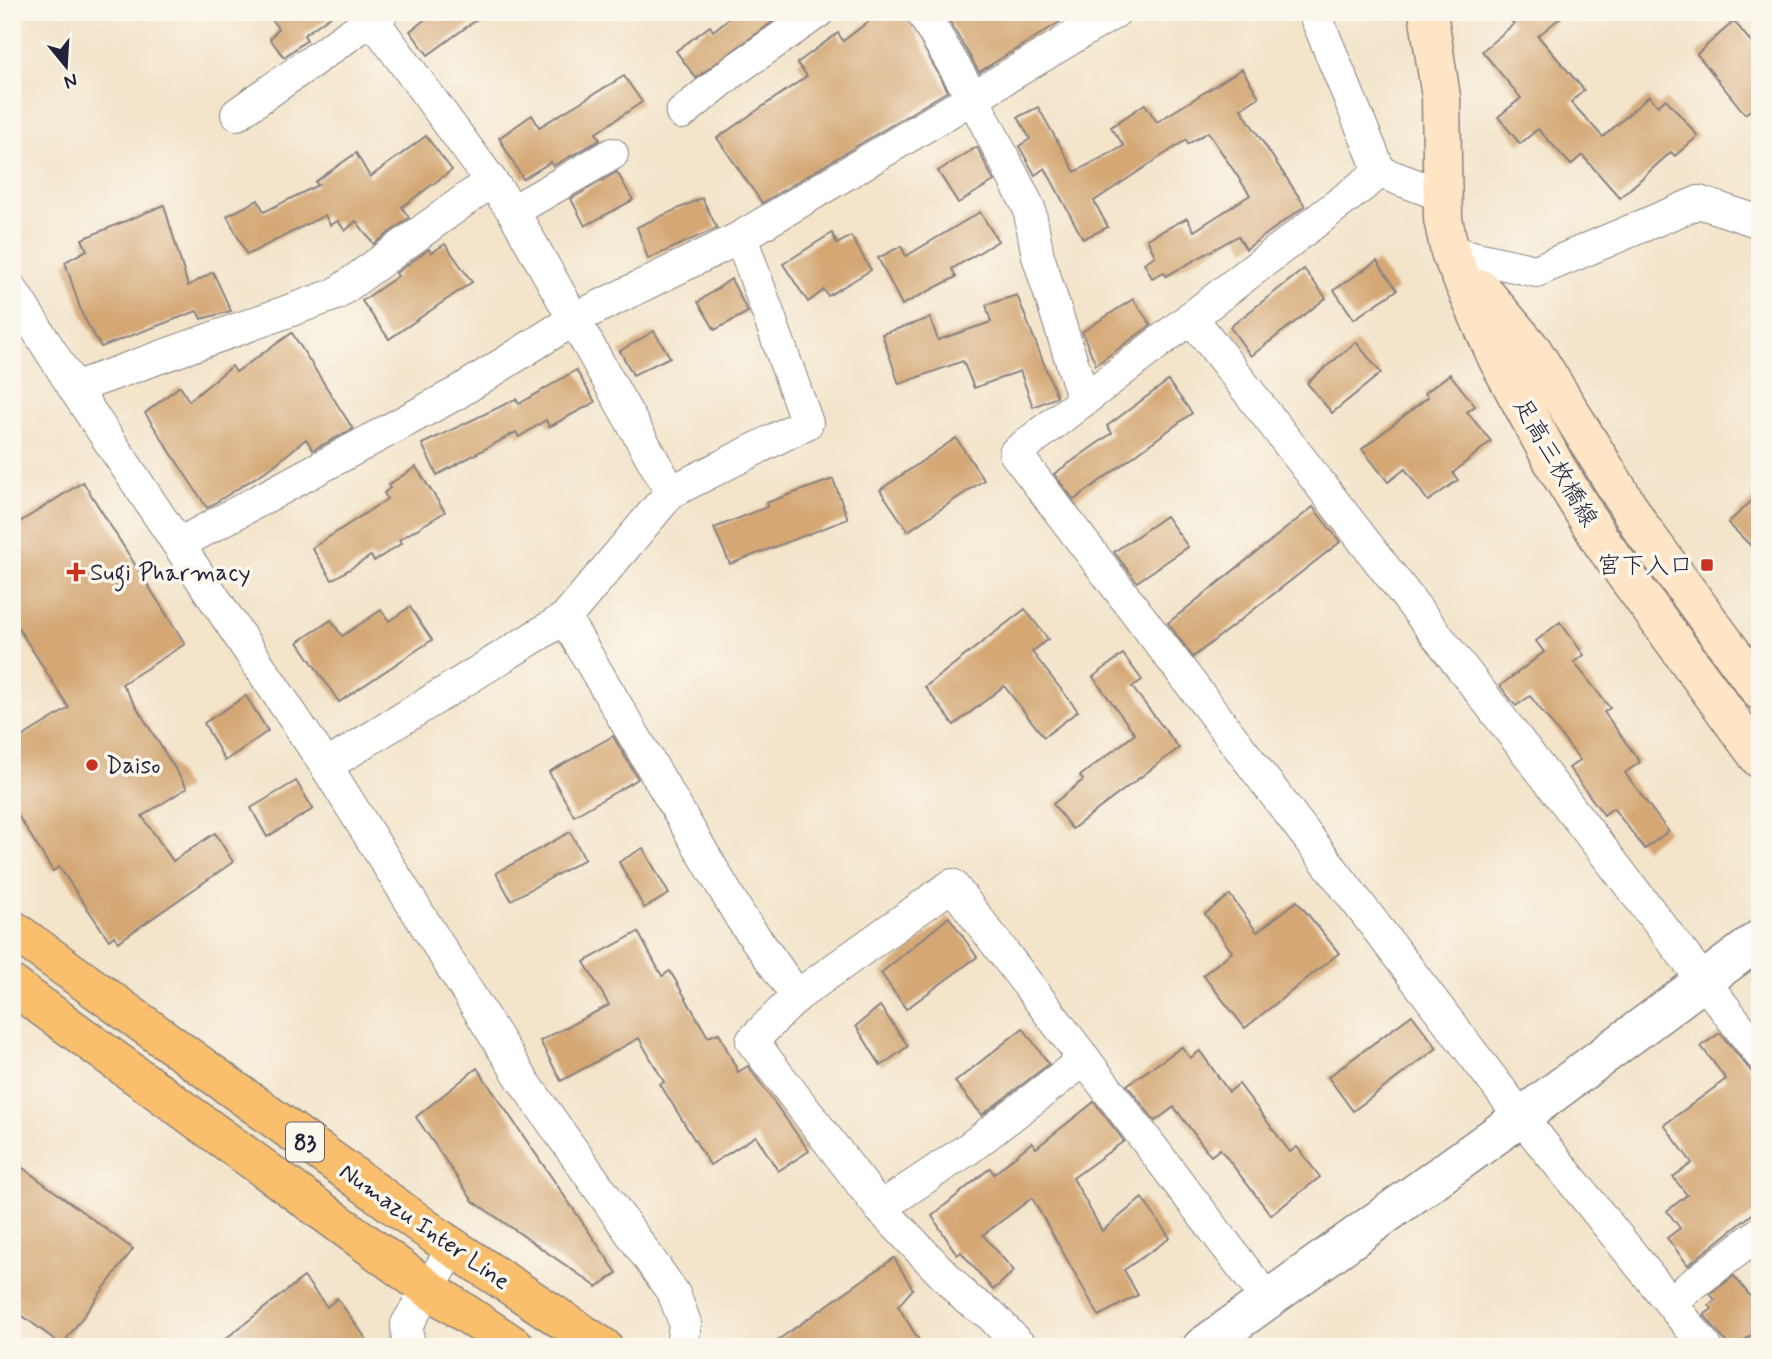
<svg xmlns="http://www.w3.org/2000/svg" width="1772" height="1359" font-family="Mynerve,'Klee One',sans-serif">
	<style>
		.building { fill: #d4a775 }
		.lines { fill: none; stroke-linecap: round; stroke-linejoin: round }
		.minor-casing { stroke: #8a8382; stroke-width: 34 }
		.tertiary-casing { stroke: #8a8382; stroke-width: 41 }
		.secondary-casing { stroke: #8a8382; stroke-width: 41 }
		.primary-casing { stroke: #8a8382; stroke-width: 41 }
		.minor { stroke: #fff; stroke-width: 32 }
		.tertiary { stroke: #fff; stroke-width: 38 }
		.secondary { stroke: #fde5c5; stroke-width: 38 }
		.primary { stroke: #f9bf6d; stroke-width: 38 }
		.poi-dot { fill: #c8321e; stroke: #fbf7ec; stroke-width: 2.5 }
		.labels { text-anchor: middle; stroke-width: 7; stroke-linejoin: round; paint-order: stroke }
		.shield { fill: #fbf7ec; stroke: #636270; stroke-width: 2 }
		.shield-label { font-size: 23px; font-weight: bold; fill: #22223b }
		.street-label { font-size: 24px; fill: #22223b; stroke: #fbf7ec }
		.poi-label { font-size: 24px; fill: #22223b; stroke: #fbf7ec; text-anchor: start }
	</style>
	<rect width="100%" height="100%" fill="#fbf7ec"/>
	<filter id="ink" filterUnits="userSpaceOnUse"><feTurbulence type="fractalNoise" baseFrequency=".0143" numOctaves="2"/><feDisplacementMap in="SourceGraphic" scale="14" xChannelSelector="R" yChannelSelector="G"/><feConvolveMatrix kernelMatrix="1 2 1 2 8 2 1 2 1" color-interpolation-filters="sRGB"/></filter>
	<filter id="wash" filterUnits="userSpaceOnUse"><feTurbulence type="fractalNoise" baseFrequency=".00686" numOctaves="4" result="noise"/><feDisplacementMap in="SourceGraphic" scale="28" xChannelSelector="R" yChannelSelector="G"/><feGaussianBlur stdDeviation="1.57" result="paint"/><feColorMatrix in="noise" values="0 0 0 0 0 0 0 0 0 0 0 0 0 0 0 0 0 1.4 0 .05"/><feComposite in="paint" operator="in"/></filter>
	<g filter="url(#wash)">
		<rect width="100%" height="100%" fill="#f3e4ca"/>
		<g id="blocks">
			<!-- building -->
			<g class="building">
				<path d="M 267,12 L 336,12 L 304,35 L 307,40 L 284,57 L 270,39 L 278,29 Z"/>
				<path d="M 435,12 L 487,12 L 428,55 L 410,31 Z"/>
				<path d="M 737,12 L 786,12 L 696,78 L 676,51 L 710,26 L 713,31 Z"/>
				<path d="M 881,12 L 904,12 L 948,91 L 762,203 L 717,138 L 807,76 L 797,63 L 838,33 L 843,41 Z"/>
				<path d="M 944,12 L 1076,12 L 979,72 Z"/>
				<path d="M 1504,12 L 1567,12 L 1538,36 L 1584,90 L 1571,102 L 1603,137 L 1649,96 L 1658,106 L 1666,99 L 1698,136 L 1675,156 L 1671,152 L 1620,198 L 1582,155 L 1571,165 L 1538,129 L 1520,144 L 1498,117 L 1521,98 L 1482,51 L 1514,24 Z"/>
				<path d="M 1734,21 L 1760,53 L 1760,103 L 1745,114 L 1697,54 Z"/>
				<path d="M 1242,69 L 1259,97 L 1241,109 L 1305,206 L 1246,249 L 1238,236 L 1166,276 L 1164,272 L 1152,278 L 1144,263 L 1155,256 L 1147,239 L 1187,218 L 1194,231 L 1250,195 L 1208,132 L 1188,144 L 1186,140 L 1094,201 L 1108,227 L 1083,239 L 1045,168 L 1035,175 L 1019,146 L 1030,139 L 1018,117 L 1038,107 L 1075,172 L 1124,146 L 1111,127 L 1145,104 L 1157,122 Z"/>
				<path d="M 624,76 L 642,102 L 596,133 L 600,140 L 553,166 L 551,162 L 523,179 L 499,138 L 532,115 L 539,127 Z"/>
				<path d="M 426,136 L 452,170 L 402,207 L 409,218 L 374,244 L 356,221 L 345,231 L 338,221 L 330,225 L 325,215 L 247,255 L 227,216 L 258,200 L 264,212 L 318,185 L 315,182 L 356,153 L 370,177 Z"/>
				<path d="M 977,147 L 994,181 L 958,203 L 938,171 Z"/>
				<path d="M 617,172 L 633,200 L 585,226 L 571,199 Z"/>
				<path d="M 702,198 L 717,228 L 648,259 L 637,227 Z"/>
				<path d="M 164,205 L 188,286 L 213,272 L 231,311 L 201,319 L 197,311 L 101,347 L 82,314 L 65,262 L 87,250 L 82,239 Z"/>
				<path d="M 980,212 L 998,241 L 952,269 L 956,277 L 902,305 L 878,258 L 901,246 L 906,256 Z"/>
				<path d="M 832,233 L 837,244 L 851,236 L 871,270 L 828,296 L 824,290 L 808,302 L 783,264 Z"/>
				<path d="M 445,244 L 472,282 L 389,339 L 362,301 L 398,276 L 396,273 L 429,249 L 431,253 Z"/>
				<path d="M 1377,261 L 1397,290 L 1354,319 L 1334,290 Z"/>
				<path d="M 1304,269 L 1326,298 L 1251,356 L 1230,327 Z"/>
				<path d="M 731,279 L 748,312 L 715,330 L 698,302 Z"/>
				<path d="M 1017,295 L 1057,397 L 1033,407 L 1020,371 L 974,388 L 963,361 L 899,384 L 882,334 L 930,318 L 938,340 L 991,322 L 986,305 Z"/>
				<path d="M 1133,299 L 1151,325 L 1096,365 L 1082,332 Z"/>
				<path d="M 654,331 L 670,357 L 633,375 L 620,351 Z"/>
				<path d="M 292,333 L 353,429 L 313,450 L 306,439 L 272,467 L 207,508 L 145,413 L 180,386 L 189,401 L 232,366 L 236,372 Z"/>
				<path d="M 1356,342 L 1381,373 L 1332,413 L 1307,383 Z"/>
				<path d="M 576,370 L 595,402 L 549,427 L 546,420 L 519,437 L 516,432 L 437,475 L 422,444 L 516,399 L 519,404 Z"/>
				<path d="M 1450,374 L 1475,406 L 1467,412 L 1491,441 L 1453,473 L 1458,480 L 1428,501 L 1405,469 L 1388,482 L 1362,449 L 1428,397 L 1425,393 Z"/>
				<path d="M 1168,381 L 1192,413 L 1074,500 L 1054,474 L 1112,433 L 1107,426 Z"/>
				<path d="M 956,438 L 984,480 L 908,531 L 880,490 Z"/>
				<path d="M 416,467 L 445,512 L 399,540 L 402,543 L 374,561 L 371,556 L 332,580 L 312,548 L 387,499 L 384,493 L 390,488 L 388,485 Z"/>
				<path d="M 833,479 L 848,519 L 730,564 L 714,528 L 767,507 L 766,503 Z"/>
				<path d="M 83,482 L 185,644 L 122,684 L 187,788 L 142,816 L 173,861 L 215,833 L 233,862 L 118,942 L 114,936 L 109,940 L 59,867 L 53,871 L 12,806 L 12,743 L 69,708 L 12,618 L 12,527 Z"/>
				<path d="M 1760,493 L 1760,555 L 1728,523 Z"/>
				<path d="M 1313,507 L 1340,542 L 1193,657 L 1168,623 Z"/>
				<path d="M 1166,516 L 1188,547 L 1137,582 L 1114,552 Z"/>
				<path d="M 410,607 L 432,640 L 339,702 L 298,642 L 331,620 L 342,636 L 381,610 L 389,621 Z"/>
				<path d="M 1025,609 L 1048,639 L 1032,652 L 1078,711 L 1044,737 L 1004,686 L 954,725 L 925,687 Z"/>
				<path d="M 1560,622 L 1584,655 L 1574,662 L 1610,708 L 1604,712 L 1640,762 L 1625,773 L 1668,831 L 1645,849 L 1613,808 L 1604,815 L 1569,768 L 1580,760 L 1530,696 L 1516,706 L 1500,686 L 1544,652 L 1536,641 Z"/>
				<path d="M 1123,654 L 1142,680 L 1132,687 L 1179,748 L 1072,829 L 1053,804 L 1083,780 L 1080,776 L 1135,734 L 1093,677 Z"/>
				<path d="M 246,696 L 268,731 L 225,761 L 204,723 Z"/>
				<path d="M 613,736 L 638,779 L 574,816 L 549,772 Z"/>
				<path d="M 296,781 L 313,809 L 267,837 L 251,808 Z"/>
				<path d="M 570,832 L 585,859 L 511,900 L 496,873 Z"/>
				<path d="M 643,848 L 669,894 L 644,908 L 619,862 Z"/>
				<path d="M 1230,895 L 1257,932 L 1297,901 L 1339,953 L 1245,1028 L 1203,975 L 1232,952 L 1205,914 Z"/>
				<path d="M 949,917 L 977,957 L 906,1009 L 881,973 Z"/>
				<path d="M 638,932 L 662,976 L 670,971 L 708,1037 L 719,1033 L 738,1072 L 748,1066 L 809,1151 L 778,1171 L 756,1136 L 710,1165 L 660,1084 L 664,1082 L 639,1038 L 561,1081 L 540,1041 L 609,1005 L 584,962 Z"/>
				<path d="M 880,1006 L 908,1046 L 881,1066 L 856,1026 Z"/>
				<path d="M 1412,1015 L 1437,1048 L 1353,1111 L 1328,1077 Z"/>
				<path d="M 1023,1028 L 1049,1064 L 982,1115 L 955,1082 Z"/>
				<path d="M 1720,1033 L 1760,1082 L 1760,1208 L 1688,1265 L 1667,1238 L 1680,1228 L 1667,1211 L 1687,1195 L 1673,1177 L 1692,1163 L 1664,1125 L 1726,1079 L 1701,1046 Z"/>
				<path d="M 1182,1047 L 1190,1058 L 1200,1051 L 1229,1092 L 1239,1084 L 1290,1152 L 1297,1147 L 1320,1177 L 1271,1215 L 1220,1149 L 1211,1156 L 1174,1107 L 1155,1121 L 1127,1085 Z"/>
				<path d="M 477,1068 L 617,1273 L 597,1287 L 473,1201 L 416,1117 Z"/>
				<path d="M 1094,1102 L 1124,1141 L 1073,1178 L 1102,1231 L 1142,1198 L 1170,1238 L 1124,1270 L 1138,1295 L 1099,1316 L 1032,1198 L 983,1235 L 1014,1271 L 993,1290 L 961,1252 L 957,1255 L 932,1216 L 990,1168 L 994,1174 L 1032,1142 L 1036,1148 Z"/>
				<path d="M 12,1160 L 133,1249 L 62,1345 L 12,1308 Z"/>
				<path d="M 894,1258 L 913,1289 L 898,1306 L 923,1347 L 768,1347 Z"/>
				<path d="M 1734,1276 L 1760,1308 L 1760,1328 L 1736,1347 L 1730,1347 L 1704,1315 L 1712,1309 L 1709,1305 L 1715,1300 L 1710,1294 Z"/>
				<path d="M 304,1277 L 327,1307 L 337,1298 L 372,1347 L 215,1347 Z"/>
			</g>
		</g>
	</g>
	<g filter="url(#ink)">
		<use href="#blocks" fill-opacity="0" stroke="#8a8382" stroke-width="2"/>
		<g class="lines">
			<!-- minor casing -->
			<g class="minor-casing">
				<g id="minor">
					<path d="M 367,12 L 513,211 L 671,492"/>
					<path d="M 922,12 L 973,98 L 1029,208 L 1038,256 L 1084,400"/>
					<path d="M 1314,12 L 1380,172 L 1444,196"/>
					<path d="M 682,113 L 732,72 L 818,12"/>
					<path d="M 237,114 L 382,12"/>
					<path d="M 1380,172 L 1015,453 L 1521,1117 L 1706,1347"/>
					<path d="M 513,211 L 612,154"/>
					<path d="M 1450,252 L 1536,271 L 1699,202 L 1760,222"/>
					<path d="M 12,290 L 74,388 L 326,766 L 524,1082 L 674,1294 L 685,1323 L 682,1347"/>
					<path d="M 1191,317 L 1760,1054"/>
					<path d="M 74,388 L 336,294 L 491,181"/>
					<path d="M 179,544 L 457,393 L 576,318 L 741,237 L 1115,12"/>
					<path d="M 565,618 L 741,918 L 797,996"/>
					<path d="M 326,766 L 565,618 L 671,492 L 807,423 L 741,237"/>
					<path d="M 880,1208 L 968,1149 L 1085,1059"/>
					<path d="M 1671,1301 L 1760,1233"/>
					<path d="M 408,1347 L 407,1324 L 453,1248"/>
					<path d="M 1021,1347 L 991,1315 L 967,1299 L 880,1208 L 752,1041 L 797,996 L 952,885 L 1267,1299"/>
				</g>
			</g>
			<!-- tertiary casing -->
			<g class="tertiary-casing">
				<path id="tertiary" d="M 1202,1347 L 1521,1117 L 1760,939"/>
			</g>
			<!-- secondary casing -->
			<g class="secondary-casing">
				<g id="secondary">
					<path d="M 1428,12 L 1441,97 L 1443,219 L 1450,252 L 1497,358 L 1556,467 L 1603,544 L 1760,759"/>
					<path d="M 1481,289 L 1533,351 L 1642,529 L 1760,691"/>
				</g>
			</g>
			<!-- primary casing -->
			<g class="primary-casing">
				<g id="primary">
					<path d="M 12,929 L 439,1238 L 603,1347"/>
					<path d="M 12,985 L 429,1289 L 516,1347"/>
				</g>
			</g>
			<!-- minor -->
			<use href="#minor" class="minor"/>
			<!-- tertiary -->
			<use href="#tertiary" class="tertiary"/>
			<!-- secondary -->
			<use href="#secondary" class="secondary"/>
			<!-- primary -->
			<use href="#primary" class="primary"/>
		</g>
	</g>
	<!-- markers -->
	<g class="poi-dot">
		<rect x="1700" y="558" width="14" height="14" rx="3.5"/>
		<path d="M72.5 561.5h7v7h7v7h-7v7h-7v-7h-7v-7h7z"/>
		<circle cx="92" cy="765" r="7"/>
	</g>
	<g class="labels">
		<!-- shield labels -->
		<rect class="shield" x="286" y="1122.5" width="38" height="39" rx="5"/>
		<g class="shield-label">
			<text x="305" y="1150">83</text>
		</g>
		<!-- street labels -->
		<g class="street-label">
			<text transform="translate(1556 462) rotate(60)" y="8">足高三枚橋線</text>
			<text transform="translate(425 1226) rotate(35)" y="8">Numazu Inter Line</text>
		</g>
		<!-- poi labels -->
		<g class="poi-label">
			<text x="1693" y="573" text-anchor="end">宮下入口</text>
			<text x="90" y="580">Sugi Pharmacy</text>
			<text x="106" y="773">Daiso</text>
		</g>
	</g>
	<!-- margin -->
	<rect width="1772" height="1359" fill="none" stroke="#fbf7ec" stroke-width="42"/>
	<!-- north arrow -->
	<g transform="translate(66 66) rotate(162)" stroke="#fbf7ec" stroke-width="5" paint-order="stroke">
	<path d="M0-5L12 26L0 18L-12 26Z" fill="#22223b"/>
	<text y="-10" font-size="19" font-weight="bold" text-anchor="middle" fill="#22223b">N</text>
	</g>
</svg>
